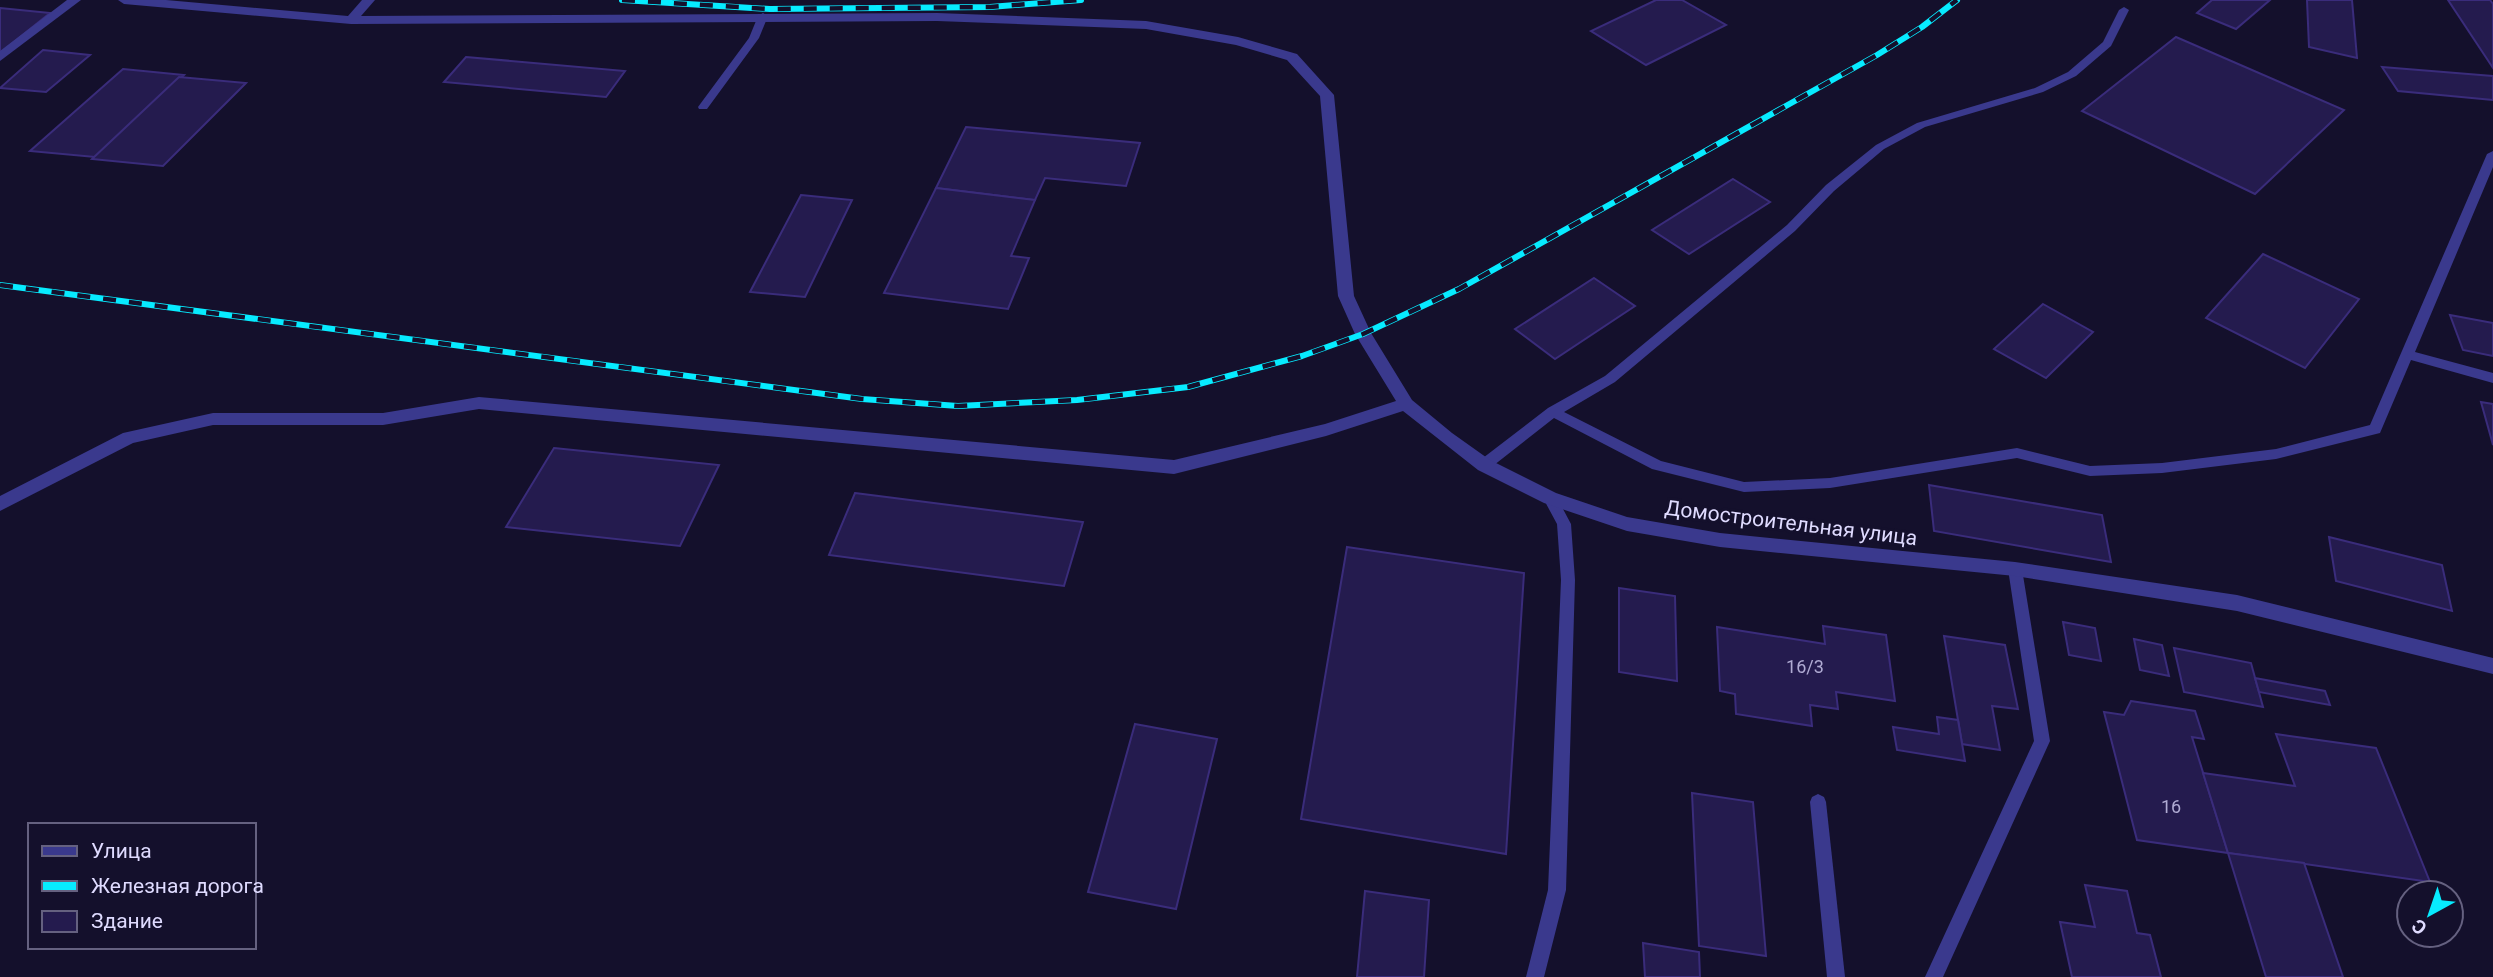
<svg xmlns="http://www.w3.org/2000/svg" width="2493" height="977" font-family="Roboto,sans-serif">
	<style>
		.building { fill: #241b4e; stroke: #3a2c7b; stroke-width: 2 }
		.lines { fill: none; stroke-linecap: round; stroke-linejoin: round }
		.service { fill: #3a398d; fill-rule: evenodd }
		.minor { fill: #3a398d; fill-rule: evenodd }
		.rail-casing { stroke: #07ebff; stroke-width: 6 }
		.rail { stroke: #14102c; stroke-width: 4.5; stroke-dasharray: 13; stroke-linecap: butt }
		.labels { text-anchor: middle; stroke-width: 6; stroke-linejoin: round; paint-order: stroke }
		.number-label { font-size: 18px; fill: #b0abd3 }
		.street-label { font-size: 21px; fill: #dfdbff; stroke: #14102c }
	</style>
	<rect width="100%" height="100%" fill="#14102c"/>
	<!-- building -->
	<g class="building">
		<path d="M 1656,0 L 1682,0 L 1726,25 L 1646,65 L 1591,31 Z"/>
		<path d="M 2212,0 L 2270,0 L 2236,29 L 2197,13 Z"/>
		<path d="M 2307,0 L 2352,0 L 2357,58 L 2309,47 Z"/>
		<path d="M 2448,0 L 2490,0 L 2493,4 L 2493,68 Z"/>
		<path d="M 0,8 L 50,13 L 0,53 Z"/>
		<path d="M 2176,37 L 2344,110 L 2255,194 L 2082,111 Z"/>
		<path d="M 43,50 L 90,55 L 46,92 L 0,88 Z"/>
		<path d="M 466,57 L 625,71 L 606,97 L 444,82 Z"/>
		<path d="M 2382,67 L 2493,76 L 2493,100 L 2398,91 Z"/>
		<path d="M 123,69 L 184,75 L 95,157 L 30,151 Z"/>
		<path d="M 179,77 L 246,83 L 163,166 L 92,159 Z"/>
		<path d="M 966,127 L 1140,143 L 1126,186 L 1045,178 L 1035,200 L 936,188 Z"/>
		<path d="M 1733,179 L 1770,202 L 1689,254 L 1652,230 Z"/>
		<path d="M 936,188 L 1035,200 L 1011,256 L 1029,258 L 1008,309 L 884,293 Z"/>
		<path d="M 801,195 L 852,200 L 805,297 L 750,292 Z"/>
		<path d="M 2263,254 L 2359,299 L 2305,368 L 2206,318 Z"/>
		<path d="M 1594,278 L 1635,306 L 1555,359 L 1515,329 Z"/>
		<path d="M 2043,304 L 2093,332 L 2046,378 L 1994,349 Z"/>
		<path d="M 2450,315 L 2493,323 L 2493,356 L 2463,350 Z"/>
		<path d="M 2481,402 L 2493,404 L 2493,445 Z"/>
		<path d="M 554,448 L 719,465 L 680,546 L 506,527 Z"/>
		<path d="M 1929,485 L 2102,515 L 2111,562 L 1934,531 Z"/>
		<path d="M 855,493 L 1083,522 L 1064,586 L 829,555 Z"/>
		<path d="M 2329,537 L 2442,565 L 2452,611 L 2336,581 Z"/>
		<path d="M 1347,547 L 1524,573 L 1506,854 L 1301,819 Z"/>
		<path d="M 1619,588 L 1675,596 L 1677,681 L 1619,672 Z"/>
		<path d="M 2063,622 L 2095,628 L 2101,661 L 2069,655 Z"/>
		<path d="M 1823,626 L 1886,635 L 1895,701 L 1836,692 L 1838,709 L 1810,705 L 1812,726 L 1736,714 L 1735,694 L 1720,691 L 1717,627 L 1825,644 Z"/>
		<path d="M 1944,636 L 2005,645 L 2018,709 L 1992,706 L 2000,750 L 1962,744 Z"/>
		<path d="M 2134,639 L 2162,645 L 2169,676 L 2140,670 Z"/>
		<path d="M 2174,648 L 2251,663 L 2263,707 L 2184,692 Z"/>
		<path d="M 2255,678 L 2325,691 L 2330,705 L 2259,692 Z"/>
		<path d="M 2131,701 L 2195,711 L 2204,739 L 2192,737 L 2228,853 L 2137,840 L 2104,712 L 2124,715 Z"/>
		<path d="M 1937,717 L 1958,720 L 1965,761 L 1897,750 L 1893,727 L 1939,734 Z"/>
		<path d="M 1135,724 L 1217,739 L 1176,909 L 1088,892 Z"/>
		<path d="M 2276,734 L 2376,748 L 2430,882 L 2228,853 L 2203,773 L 2295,786 Z"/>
		<path d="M 1692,793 L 1753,802 L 1766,956 L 1699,946 Z"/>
		<path d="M 2228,853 L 2304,863 L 2343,977 L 2266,977 Z"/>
		<path d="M 2085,885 L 2127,891 L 2137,933 L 2150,935 L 2161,977 L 2072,977 L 2060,922 L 2095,927 Z"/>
		<path d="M 1365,891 L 1429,900 L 1424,977 L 1357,977 Z"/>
		<path d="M 1643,943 L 1699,952 L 1700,977 L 1645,977 Z"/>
	</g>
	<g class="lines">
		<!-- service -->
		<g class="service">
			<path d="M 2124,7 L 2129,10 L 2111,46 L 2076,76 L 2043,92 L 1925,127 L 1884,149 L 1834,191 L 1795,231 L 1615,382 L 1564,412 L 1661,461 L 1744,482 L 1830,478 L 2017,448 L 2090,466 L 2162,463 L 2276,449 L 2370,425 L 2487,154 L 2493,151 L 2493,167 L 2415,352 L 2493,373 L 2493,383 L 2411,360 L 2380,433 L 2276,459 L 2162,473 L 2090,476 L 2017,458 L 1830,488 L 1744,492 L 1652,469 L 1554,418 L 1489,469 L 1479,469 L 1477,465 L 1479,461 L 1548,408 L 1605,376 L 1787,225 L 1826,185 L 1876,145 L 1917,123 L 2035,88 L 2068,72 L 2103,42 L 2119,10 Z"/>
			<path d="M 763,13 L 768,16 L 759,38 L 707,109 L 699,109 L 698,107 L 749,38 L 758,16 Z"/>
			<path d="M 1550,492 L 1555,494 L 1571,524 L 1575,580 L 1566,890 L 1544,977 L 1526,977 L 1548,890 L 1561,580 L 1557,524 L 1543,498 L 1545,494 Z"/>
			<path d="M 2015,563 L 2020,565 L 2022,569 L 2050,741 L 1943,977 L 1925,977 L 2034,741 L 2008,569 L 2010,565 Z"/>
			<path d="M 1818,794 L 1824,797 L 1826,802 L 1845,977 L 1827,977 L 1810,802 L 1812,797 Z"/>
		</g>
		<!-- minor -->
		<g class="minor">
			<path d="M 67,0 L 81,0 L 0,61 L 0,51 Z"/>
			<path d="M 118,0 L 166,0 L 348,16 L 362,0 L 375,0 L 361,16 L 937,13 L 1146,21 L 1238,37 L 1297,54 L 1334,95 L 1354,296 L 1371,333 L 1412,400 L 1452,433 L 1490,460 L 1556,493 L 1627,517 L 1720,533 L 2015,562 L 2237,595 L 2493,658 L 2493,674 L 2237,611 L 2015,576 L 1720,547 L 1627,531 L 1544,503 L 1478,470 L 1403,411 L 1326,436 L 1174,474 L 479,409 L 383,425 L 213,425 L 133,443 L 0,511 L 0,496 L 123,433 L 213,413 L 383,413 L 479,397 L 1174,460 L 1325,424 L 1396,401 L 1355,334 L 1338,296 L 1320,96 L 1287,60 L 1236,45 L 1146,29 L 937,21 L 351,24 L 124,4 Z"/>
		</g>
		<!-- rail casing -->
		<g class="rail-casing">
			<g id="rail">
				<path d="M 622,0 L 770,9 L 990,7 L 1081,0"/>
				<path d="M 0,285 L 862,399 L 958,406 L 1077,400 L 1188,387 L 1302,356 L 1363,334 L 1459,289 L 1877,55 L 1922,27 L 1957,0"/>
			</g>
		</g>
		<!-- rail -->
		<use href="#rail" class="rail"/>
	</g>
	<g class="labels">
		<!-- number labels -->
		<g class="number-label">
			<text x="1805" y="673">16/3</text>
			<text x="2171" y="813">16</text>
		</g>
		<!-- street labels -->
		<g class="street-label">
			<text transform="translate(1791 523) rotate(7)" y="7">Домостроительная улица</text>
		</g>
	</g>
	<!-- legend -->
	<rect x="28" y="823" width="228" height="126" fill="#14102c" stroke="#656180" stroke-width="2"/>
	<rect x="42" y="846" width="35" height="10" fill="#3a398d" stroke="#656180" stroke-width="2"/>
	<text x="91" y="858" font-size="21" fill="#dfdbff">Улица</text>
	<rect x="42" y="881" width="35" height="10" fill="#07ebff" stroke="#656180" stroke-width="2"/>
	<text x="91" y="893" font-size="21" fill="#dfdbff">Железная дорога</text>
	<rect x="42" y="911" width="35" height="21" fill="#241b4e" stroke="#656180" stroke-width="2"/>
	<text x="91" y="928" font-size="21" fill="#dfdbff">Здание</text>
	<!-- north arrow -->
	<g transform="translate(2430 914) rotate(220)"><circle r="33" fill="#14102c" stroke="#656180" stroke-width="2"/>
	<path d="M0-5L12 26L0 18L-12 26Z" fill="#07ebff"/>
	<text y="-10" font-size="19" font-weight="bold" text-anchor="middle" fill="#dfdbff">С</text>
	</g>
</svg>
